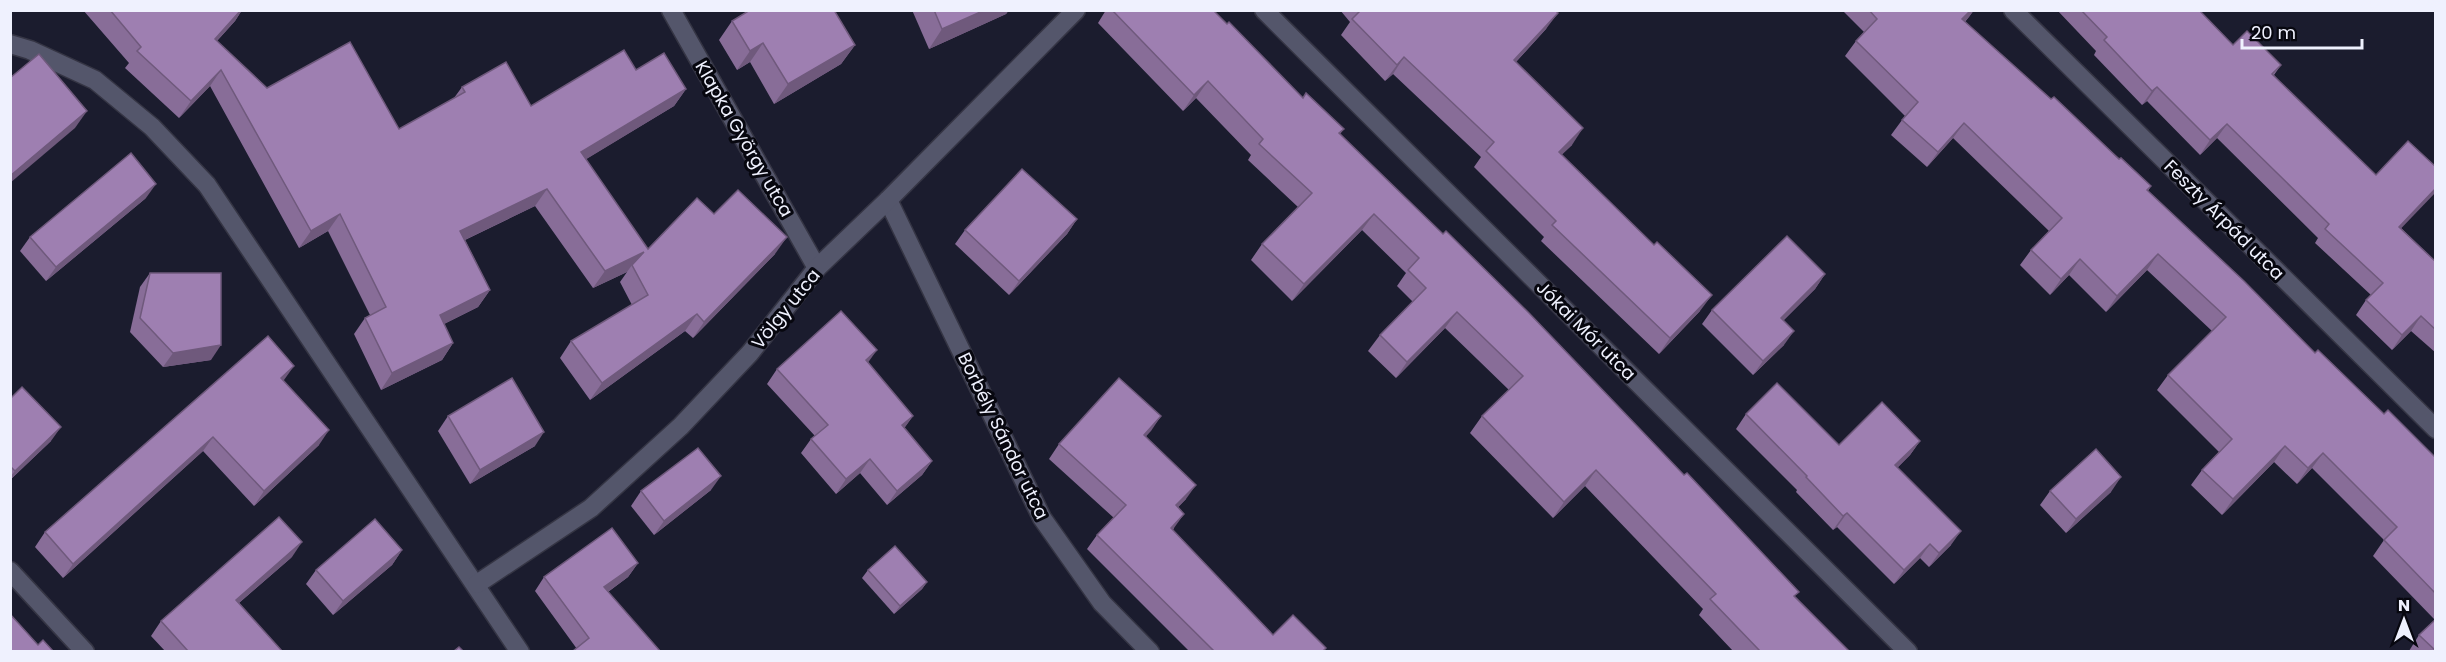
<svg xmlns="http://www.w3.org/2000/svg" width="2446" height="662" font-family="Poppins,sans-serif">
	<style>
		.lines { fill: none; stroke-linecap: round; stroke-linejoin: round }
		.minor-casing { stroke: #353544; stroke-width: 21 }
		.minor { stroke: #54566b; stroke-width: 18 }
		.wall { fill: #886d98 }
		.shaded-wall { fill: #6f597c }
		.building { fill: #9e7fb1; stroke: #6f597c; stroke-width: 1.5 }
		.labels { text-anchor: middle; stroke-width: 6; stroke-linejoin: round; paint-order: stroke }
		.street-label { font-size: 18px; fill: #eff1fe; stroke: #07070f }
	</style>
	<rect width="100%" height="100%" fill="#1b1c2e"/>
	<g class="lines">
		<!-- minor casing -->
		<g class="minor-casing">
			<g id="minor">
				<path d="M 671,10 L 817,268"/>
				<path d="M 1264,10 L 1908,652"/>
				<path d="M 2013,10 L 2436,429"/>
				<path d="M 10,44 L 30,50 L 95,80 L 152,127 L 207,185 L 520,652"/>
				<path d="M 888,200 L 1042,518 L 1102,603 L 1150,652"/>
				<path d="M 10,571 L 85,652"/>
				<path d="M 477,584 L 591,508 L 681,426 L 750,353 L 817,268 L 888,200 L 1076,10"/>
			</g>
		</g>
		<!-- minor -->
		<use href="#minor" class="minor"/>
	</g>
	<!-- wall -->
	<g class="wall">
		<path d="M 83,10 L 242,10 L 235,21 L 217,41 L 267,88 L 399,129 L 454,98 L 462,87 L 531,106 L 636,70 L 686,89 L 674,106 L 586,159 L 648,249 L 714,214 L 775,254 L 693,338 L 685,331 L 590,400 L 560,358 L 571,341 L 632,305 L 620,282 L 627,272 L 593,288 L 535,206 L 465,240 L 490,290 L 478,307 L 444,324 L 453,343 L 442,360 L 381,390 L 354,334 L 365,318 L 370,315 L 328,231 L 299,248 L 210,86 L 179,118 L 125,68 L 129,63 Z"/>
		<path d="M 912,10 L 1009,10 L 1006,14 L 929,49 Z"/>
		<path d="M 1106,10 L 1213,10 L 1303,98 L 1344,129 L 1340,134 L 1849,651 L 1733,651 L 1699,615 L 1703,609 L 1585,486 L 1553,518 L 1470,433 L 1482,416 L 1509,390 L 1445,328 L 1396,378 L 1368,351 L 1380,335 L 1413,302 L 1397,286 L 1406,273 L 1362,230 L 1292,301 L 1251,260 L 1262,244 L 1298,207 L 1248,160 L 1251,155 L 1196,98 L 1183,111 L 1098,23 Z"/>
		<path d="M 1340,10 L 1555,10 L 1546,29 L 1516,62 L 1572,145 L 1561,155 L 1700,311 L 1659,354 L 1541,241 L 1544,237 L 1474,167 L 1481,157 L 1393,74 L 1385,81 L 1341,35 L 1350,22 Z"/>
		<path d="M 1842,10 L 1974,10 L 1965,22 L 2051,99 L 2151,186 L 2148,191 L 2315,353 L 2384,414 L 2436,458 L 2436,651 L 2409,651 L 2419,635 L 2435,620 L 2373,556 L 2384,540 L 2312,468 L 2297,484 L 2274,462 L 2222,515 L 2191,485 L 2202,470 L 2219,452 L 2157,390 L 2168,375 L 2212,331 L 2147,270 L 2106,312 L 2069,275 L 2050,295 L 2020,265 L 2031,250 L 2049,231 L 1953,138 L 1927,167 L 1891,135 L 1905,116 L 1845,56 L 1856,41 L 1864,32 Z"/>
		<path d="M 2057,10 L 2199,10 L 2233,45 L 2281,65 L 2274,75 L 2401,228 L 2436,262 L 2436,353 L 2411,331 L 2392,350 L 2356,315 L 2366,300 L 2371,295 L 2315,243 L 2318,238 L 2217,138 L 2200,155 L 2147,101 L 2142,105 L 2094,55 L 2096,51 Z"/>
		<path d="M 732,21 L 855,45 L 841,64 L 774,104 L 750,62 L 737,70 L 719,40 Z"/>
		<path d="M 146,198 L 46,281 L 20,251 L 30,237 Z"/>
		<path d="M 1077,219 L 1067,234 L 1009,295 L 955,244 L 965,230 Z"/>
		<path d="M 150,273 L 211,360 L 163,367 L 130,332 L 140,287 Z"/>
		<path d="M 1825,274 L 1815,289 L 1784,320 L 1784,345 L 1753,375 L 1702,324 L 1712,310 Z"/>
		<path d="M 868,363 L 913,416 L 904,428 L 932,461 L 922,475 L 887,505 L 860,473 L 836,494 L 801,453 L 811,439 L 815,436 L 767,384 L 777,369 Z"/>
		<path d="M 284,381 L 319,445 L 254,506 L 203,451 L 63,578 L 35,547 L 45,532 Z"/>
		<path d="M 10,399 L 51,441 L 10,480 Z"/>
		<path d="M 1746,414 L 1839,445 L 1920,441 L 1910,455 L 1897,468 L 1951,545 L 1929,567 L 1920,558 L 1894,584 L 1837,527 L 1833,530 L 1796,492 L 1797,490 L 1736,429 Z"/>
		<path d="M 448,416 L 535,446 L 470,484 L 438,431 Z"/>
		<path d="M 1161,416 L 1146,436 L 1186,499 L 1178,507 L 1174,528 L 1173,530 L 1273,635 L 1324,651 L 1189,651 L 1087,549 L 1097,535 L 1114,518 L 1049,459 L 1059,444 Z"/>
		<path d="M 711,490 L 654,535 L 631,506 L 641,491 Z"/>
		<path d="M 2050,491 L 2111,492 L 2066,533 L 2040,505 Z"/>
		<path d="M 402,550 L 392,565 L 333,615 L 306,584 L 316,570 Z"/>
		<path d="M 292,557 L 239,603 L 282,651 L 165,651 L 151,636 L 161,621 Z"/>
		<path d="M 638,563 L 628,577 L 608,592 L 660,651 L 577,649 L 535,591 L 544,577 Z"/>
		<path d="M 868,570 L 927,582 L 922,589 L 894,614 L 862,578 Z"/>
	</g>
	<!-- shaded-wall -->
	<g class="shaded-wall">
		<path d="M 241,10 L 242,10 L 235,21 L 203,56 L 215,39 Z"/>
		<path d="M 985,10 L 1009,10 L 1006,14 L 929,49 L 942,29 Z"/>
		<path d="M 1971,10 L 1974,10 L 1969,17 L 1952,35 L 1962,19 Z"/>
		<path d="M 1558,13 L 1546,29 L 1503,76 L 1514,60 Z"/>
		<path d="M 763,43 L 750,62 L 737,70 L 750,51 Z"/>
		<path d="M 855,45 L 841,64 L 774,104 L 788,84 Z"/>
		<path d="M 1404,57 L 1393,74 L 1385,81 L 1397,65 Z"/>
		<path d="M 221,70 L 210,86 L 179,118 L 191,101 Z"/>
		<path d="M 1208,81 L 1196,98 L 1183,111 L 1194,95 Z"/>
		<path d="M 2157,87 L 2147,101 L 2142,105 L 2152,91 Z"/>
		<path d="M 686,89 L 674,106 L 570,169 L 581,152 Z"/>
		<path d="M 87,111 L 75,128 L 10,183 L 10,176 Z"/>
		<path d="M 1964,123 L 1953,138 L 1927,167 L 1938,152 Z"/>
		<path d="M 2227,124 L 2217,138 L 2200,155 L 2210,140 Z"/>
		<path d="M 1583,128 L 1572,145 L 1547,169 L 1559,152 Z"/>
		<path d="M 156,184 L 146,198 L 46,281 L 56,267 Z"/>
		<path d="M 2436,188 L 2436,192 L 2389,241 L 2399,227 Z"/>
		<path d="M 547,189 L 535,206 L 448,248 L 460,231 Z"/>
		<path d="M 340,214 L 328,231 L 299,248 L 311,231 Z"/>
		<path d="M 1374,214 L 1362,230 L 1292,301 L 1304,284 Z"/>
		<path d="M 1077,219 L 1067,234 L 1009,295 L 1019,281 Z"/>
		<path d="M 787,237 L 775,254 L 693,338 L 704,322 Z"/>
		<path d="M 644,252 L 632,265 L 627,272 L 593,288 L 605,271 Z"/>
		<path d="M 2158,254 L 2147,270 L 2106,312 L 2117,296 Z"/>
		<path d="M 2080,259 L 2069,275 L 2050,295 L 2061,279 Z"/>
		<path d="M 1825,274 L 1815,289 L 1771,332 L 1781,318 Z"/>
		<path d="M 490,290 L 478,307 L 428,332 L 440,315 Z"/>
		<path d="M 1712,295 L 1700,311 L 1659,354 L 1670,338 Z"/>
		<path d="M 1457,312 L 1445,328 L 1396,378 L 1407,362 Z"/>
		<path d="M 697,314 L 685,331 L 590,400 L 602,383 Z"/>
		<path d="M 2421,316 L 2411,331 L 2392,350 L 2402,335 Z"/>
		<path d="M 1794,331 L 1784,345 L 1753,375 L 1763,361 Z"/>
		<path d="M 453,343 L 442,360 L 381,390 L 392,373 Z"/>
		<path d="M 221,345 L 211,360 L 163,367 L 173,353 Z"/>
		<path d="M 877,350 L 867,364 L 866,360 Z"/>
		<path d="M 294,366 L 284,380 L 271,392 L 281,378 Z"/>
		<path d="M 913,416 L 903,430 L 902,425 Z"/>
		<path d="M 1161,416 L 1151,431 L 1134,449 L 1144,435 Z"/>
		<path d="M 61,427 L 51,441 L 10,480 L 10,477 L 15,471 Z"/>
		<path d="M 329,430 L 319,445 L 254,506 L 264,491 Z"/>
		<path d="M 544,432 L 535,446 L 470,484 L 480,470 Z"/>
		<path d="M 213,437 L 203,451 L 63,578 L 73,564 Z"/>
		<path d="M 1920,441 L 1910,455 L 1885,480 L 1895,465 Z"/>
		<path d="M 2285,446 L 2274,462 L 2222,515 L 2233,499 Z"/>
		<path d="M 2323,453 L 2312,468 L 2297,484 L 2308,468 Z"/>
		<path d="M 870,459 L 860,473 L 836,494 L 846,479 Z"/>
		<path d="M 932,461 L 922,475 L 887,505 L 897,491 Z"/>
		<path d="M 1596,470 L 1585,486 L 1553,518 L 1564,502 Z"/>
		<path d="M 721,476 L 711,490 L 654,535 L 664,521 Z"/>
		<path d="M 2121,477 L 2111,492 L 2066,533 L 2076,519 Z"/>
		<path d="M 1196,485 L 1186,499 L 1166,520 L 1176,505 Z"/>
		<path d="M 1847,513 L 1837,527 L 1833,530 L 1843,516 Z"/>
		<path d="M 1184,514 L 1174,528 L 1161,542 L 1171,528 Z"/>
		<path d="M 1961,531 L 1951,545 L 1929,567 L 1939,553 Z"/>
		<path d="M 302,542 L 292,557 L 226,614 L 236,600 Z"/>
		<path d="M 1930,544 L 1920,558 L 1894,584 L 1904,570 Z"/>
		<path d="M 402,550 L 392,565 L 333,615 L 343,601 Z"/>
		<path d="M 638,563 L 628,577 L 594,602 L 604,587 Z"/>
		<path d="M 927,582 L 922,589 L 894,614 L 900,606 Z"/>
	</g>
	<!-- building -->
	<g class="building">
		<path d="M 110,10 L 241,10 L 215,39 L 267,88 L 350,42 L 399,129 L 465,92 L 462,87 L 506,62 L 531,106 L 624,50 L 636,70 L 664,53 L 686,89 L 581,152 L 648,249 L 697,198 L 714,214 L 738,190 L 787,237 L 704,322 L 697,314 L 602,383 L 571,341 L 648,295 L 632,265 L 644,252 L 605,271 L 547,189 L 460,231 L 490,290 L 440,315 L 453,343 L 392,373 L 365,318 L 386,307 L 340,214 L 311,231 L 221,70 L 191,101 L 137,51 L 141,47 Z"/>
		<path d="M 750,10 L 834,10 L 855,45 L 788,84 L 763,43 L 750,51 L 732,21 Z"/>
		<path d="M 934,10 L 985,10 L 942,29 Z"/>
		<path d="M 1112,10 L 1213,10 L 1227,24 L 1229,22 L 1303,98 L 1306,93 L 1344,129 L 1339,133 L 1443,234 L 1446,231 L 1529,313 L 1684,475 L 1687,473 L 1799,592 L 1794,596 L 1849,651 L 1760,651 L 1710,599 L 1716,594 L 1596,470 L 1564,502 L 1482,416 L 1523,376 L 1457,312 L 1407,362 L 1380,335 L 1426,288 L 1408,270 L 1419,258 L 1374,214 L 1304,284 L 1262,244 L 1312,193 L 1259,144 L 1263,139 L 1208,81 L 1194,95 Z"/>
		<path d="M 1361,10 L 1555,10 L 1558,13 L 1514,60 L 1583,128 L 1559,152 L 1654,245 L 1657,242 L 1712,295 L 1670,338 L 1552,225 L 1556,221 L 1486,151 L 1494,142 L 1404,57 L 1397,65 L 1352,19 Z"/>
		<path d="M 1869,10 L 1971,10 L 1962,19 L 2051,99 L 2054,97 L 2119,159 L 2121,158 L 2151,186 L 2147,190 L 2244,281 L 2315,353 L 2318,350 L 2384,414 L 2388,410 L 2436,458 L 2436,594 L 2384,540 L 2397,527 L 2323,453 L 2308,468 L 2285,446 L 2233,499 L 2202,470 L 2232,439 L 2168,375 L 2226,317 L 2158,254 L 2117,296 L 2080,259 L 2061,279 L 2031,250 L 2062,218 L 1964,123 L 1938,152 L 1902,120 L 1918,102 L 1856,41 L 1877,19 Z"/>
		<path d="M 2081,10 L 2199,10 L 2233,45 L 2247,31 L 2281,65 L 2272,74 L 2376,175 L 2408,141 L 2436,167 L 2436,188 L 2399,227 L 2436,262 L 2436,330 L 2421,316 L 2402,335 L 2366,300 L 2383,283 L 2325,229 L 2329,224 L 2227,124 L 2210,140 L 2157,87 L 2152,91 L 2104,40 L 2107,37 Z"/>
		<path d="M 39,54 L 87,111 L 10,176 L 10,78 Z"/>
		<path d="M 131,153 L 156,184 L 56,267 L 30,237 Z"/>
		<path d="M 1022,169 L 1077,219 L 1019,281 L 965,230 Z"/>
		<path d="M 1787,236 L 1825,274 L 1781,318 L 1794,331 L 1763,361 L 1712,310 Z"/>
		<path d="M 150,273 L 221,273 L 221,345 L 173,353 L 140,318 Z"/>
		<path d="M 841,311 L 877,350 L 866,360 L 913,416 L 902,425 L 932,461 L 897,491 L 870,459 L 846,479 L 811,439 L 828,425 L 777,369 Z"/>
		<path d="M 268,336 L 294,366 L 281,378 L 329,430 L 264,491 L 213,437 L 73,564 L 45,532 Z"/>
		<path d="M 512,378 L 544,432 L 480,470 L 448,416 Z"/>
		<path d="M 1119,378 L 1161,416 L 1144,435 L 1196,485 L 1176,505 L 1184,514 L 1171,528 L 1273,635 L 1293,615 L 1326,648 L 1323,651 L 1214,651 L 1097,535 L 1126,505 L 1059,444 Z"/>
		<path d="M 1777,383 L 1839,445 L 1882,402 L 1920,441 L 1895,465 L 1961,531 L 1939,553 L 1930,544 L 1904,570 L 1847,513 L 1843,516 L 1806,477 L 1807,476 L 1746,414 Z"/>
		<path d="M 22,387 L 61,427 L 15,471 L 10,466 L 10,399 Z"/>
		<path d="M 698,448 L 721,476 L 664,521 L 641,491 Z"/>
		<path d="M 2096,449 L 2121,477 L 2076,519 L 2050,491 Z"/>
		<path d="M 279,517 L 302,542 L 236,600 L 282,651 L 188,651 L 161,621 Z"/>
		<path d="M 375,519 L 402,550 L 343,601 L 316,570 Z"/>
		<path d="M 612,528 L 638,563 L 604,587 L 660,651 L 573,651 L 589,638 L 544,577 Z"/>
		<path d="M 895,546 L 927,582 L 900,606 L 868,570 Z"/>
		<path d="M 10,614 L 38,645 L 43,640 L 53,651 L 10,651 Z"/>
		<path d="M 2436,619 L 2436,651 L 2419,635 Z"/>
		<path d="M 459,647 L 463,651 L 454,651 Z"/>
	</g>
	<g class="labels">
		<!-- street labels -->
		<g class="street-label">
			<text transform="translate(744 139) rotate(60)" y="6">Klapka György utca</text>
			<text transform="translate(2224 220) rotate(45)" y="6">Feszty Árpád utca</text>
			<text transform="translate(786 309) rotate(-51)" y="6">Völgy utca</text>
			<text transform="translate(1586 331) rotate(45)" y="6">Jókai Mór utca</text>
			<text transform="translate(1003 436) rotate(64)" y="6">Borbély Sándor utca</text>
		</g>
	</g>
	<!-- border -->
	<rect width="2446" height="662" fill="none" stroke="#eff1fe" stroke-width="24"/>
	<!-- north arrow -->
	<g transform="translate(2404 620)" stroke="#07070f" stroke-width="4.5" paint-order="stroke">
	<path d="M0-4.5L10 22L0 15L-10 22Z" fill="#eff1fe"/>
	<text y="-9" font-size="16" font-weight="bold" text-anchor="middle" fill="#eff1fe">N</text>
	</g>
	<!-- scale -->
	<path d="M2242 39v9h120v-9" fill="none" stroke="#eff1fe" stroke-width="3"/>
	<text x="2251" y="39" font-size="18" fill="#eff1fe" stroke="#07070f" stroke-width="4.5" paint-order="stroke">20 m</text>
</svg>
